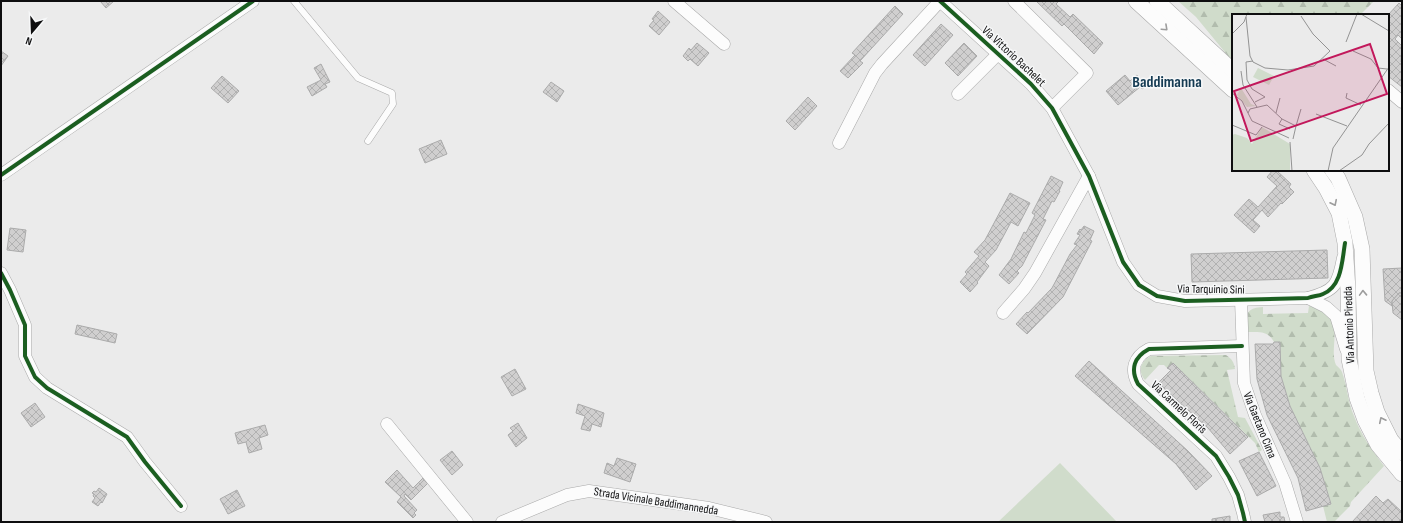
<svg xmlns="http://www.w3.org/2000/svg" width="1403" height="523" font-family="'Sofia Sans Condensed',sans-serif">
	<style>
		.grass { fill: #d0dccb }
		.forest { fill: url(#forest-firs) }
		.building { fill: url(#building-cross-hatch); stroke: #ababab }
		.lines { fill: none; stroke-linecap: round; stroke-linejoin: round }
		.service-casing { stroke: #a9a9a9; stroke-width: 7 }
		.minor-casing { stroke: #a9a9a9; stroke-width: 13 }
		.tertiary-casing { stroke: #a9a9a9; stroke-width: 16 }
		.service { stroke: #fcfcfc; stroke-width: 6 }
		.minor { stroke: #fcfcfc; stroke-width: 12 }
		.tertiary { stroke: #fcfcfc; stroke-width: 15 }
		.cycleway-casing { stroke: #f7f8f9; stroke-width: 6 }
		.cycleway { stroke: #1b5e20; stroke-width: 4 }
		.oneway { stroke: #9d9d9d }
		.labels { text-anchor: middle; stroke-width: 3; stroke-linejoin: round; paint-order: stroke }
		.street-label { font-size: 12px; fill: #0e0e0f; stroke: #f7f8f9 }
		.district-label { font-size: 16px; font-weight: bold; fill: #143a52; stroke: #f7f8f9 }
		.inset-road { fill: none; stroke: #939393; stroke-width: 1 }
		.view { fill: #c2185b; fill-opacity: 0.15; stroke: #c2185b; stroke-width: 2 }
		.inset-edge { fill: none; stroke: #0e0e0f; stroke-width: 2 }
	</style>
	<defs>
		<pattern id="forest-firs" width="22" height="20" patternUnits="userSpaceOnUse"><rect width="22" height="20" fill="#d0dccb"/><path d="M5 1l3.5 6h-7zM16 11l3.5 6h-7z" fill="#b1bcad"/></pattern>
		<pattern id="building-cross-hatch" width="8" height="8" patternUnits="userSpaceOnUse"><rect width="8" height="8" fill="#d0cfcf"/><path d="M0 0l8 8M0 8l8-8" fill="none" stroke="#b1b1b1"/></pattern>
	</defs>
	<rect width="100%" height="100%" fill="#ebebeb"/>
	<!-- grass -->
	<path class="grass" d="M 1060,463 L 1117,522 L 998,522 Z"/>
	<!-- forest -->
	<g class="forest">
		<path d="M 1178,1 L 1374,1 L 1360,15 L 1233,15 L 1233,62 L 1196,17 Z"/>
		<path d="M 1309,306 C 1319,308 1326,310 1331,320 C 1339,334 1330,351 1336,365 C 1338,367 1341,369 1342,372 C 1347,386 1348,402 1354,416 C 1361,435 1372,450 1384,466 L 1351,502 L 1350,506 L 1334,522 L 1327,522 L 1323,506 L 1331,504 L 1320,468 L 1290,406 L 1281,376 L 1280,343 L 1274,342 C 1268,330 1258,332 1247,332 C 1246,316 1244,308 1263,307 L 1263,314 L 1308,313 Z"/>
		<path d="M 1226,355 C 1232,359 1234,362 1235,369 L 1227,370 L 1238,417 L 1245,418 L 1262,450 L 1259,452 L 1255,443 L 1173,363 L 1167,368 L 1164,365 L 1159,365 L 1145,380 C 1137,370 1141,361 1151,356 Z"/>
	</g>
	<!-- building -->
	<g class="building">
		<path d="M 100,1 L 114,1 L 106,8 Z"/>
		<path d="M 1036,1 L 1057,1 L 1058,2 L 1056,4 L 1070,17 L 1073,14 L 1103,43 L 1094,54 L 1064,24 L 1062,26 Z"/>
		<path d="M 1399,3 L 1402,6 L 1402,39 L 1398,35 L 1395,39 L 1402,46 L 1401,62 L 1402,63 L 1402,87 L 1388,76 L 1388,15 Z"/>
		<path d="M 895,6 L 903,14 L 860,61 L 863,63 L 848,78 L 840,71 L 855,55 L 852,53 Z"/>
		<path d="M 658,11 L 670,22 L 659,35 L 649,26 L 654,20 L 652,19 Z"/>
		<path d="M 941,24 L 953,35 L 925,66 L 913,55 Z"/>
		<path d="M 697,43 L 709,53 L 698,66 L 690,59 L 688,61 L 683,56 L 689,48 L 691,50 Z"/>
		<path d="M 964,43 L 977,56 L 958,76 L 945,63 Z"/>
		<path d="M 1,51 L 8,56 L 1,66 Z"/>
		<path d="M 321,64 L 330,82 L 325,84 L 327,87 L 312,96 L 307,87 L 321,80 L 314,68 Z"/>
		<path d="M 1125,75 L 1130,81 L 1137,75 L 1146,86 L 1142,89 L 1140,87 L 1118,105 L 1106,91 Z"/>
		<path d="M 222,76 L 239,91 L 228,103 L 211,88 Z"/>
		<path d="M 551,82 L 564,91 L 557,102 L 543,92 Z"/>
		<path d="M 808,97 L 817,106 L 795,130 L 786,121 Z"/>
		<path d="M 441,140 L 447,154 L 425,163 L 419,149 Z"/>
		<path d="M 1273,170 L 1276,170 L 1291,184 L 1289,187 L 1294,192 L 1282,204 L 1281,203 L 1268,217 L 1262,210 L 1253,220 L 1260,226 L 1254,233 L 1234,215 L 1249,199 L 1258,207 L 1277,186 L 1267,177 Z"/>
		<path d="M 1051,176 L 1063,182 L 1059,191 L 1060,191 L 1054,202 L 1052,201 L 1043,219 L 1046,220 L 1022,266 L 1017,271 L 1019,273 L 1009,284 L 999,275 L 1011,259 L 1024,232 L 1026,233 L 1035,215 L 1032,213 Z"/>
		<path d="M 1010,193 L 1030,203 L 1018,226 L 1011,222 L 996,250 L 985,262 L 989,266 L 977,282 L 978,283 L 970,292 L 960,282 L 967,274 L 965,272 L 979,256 L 974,252 L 985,240 Z"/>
		<path d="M 1084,226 L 1094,231 L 1090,240 L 1092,241 L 1063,297 L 1027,334 L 1016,324 L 1027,312 L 1028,313 L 1052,288 L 1070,254 L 1077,245 L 1074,244 L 1080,235 L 1077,234 L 1080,229 L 1081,230 Z"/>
		<path d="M 10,228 L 26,230 L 23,252 L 7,250 Z"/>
		<path d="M 1327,250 L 1328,278 L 1192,282 L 1191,254 Z"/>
		<path d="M 1402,268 L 1402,293 L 1399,293 L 1392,301 L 1392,306 L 1385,301 L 1383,269 Z"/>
		<path d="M 1399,293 L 1402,293 L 1402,320 L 1393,313 L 1392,301 Z"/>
		<path d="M 77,325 L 117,334 L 115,343 L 75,334 Z"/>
		<path d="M 1274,342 L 1280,342 L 1281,376 L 1290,406 L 1320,468 L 1331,504 L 1306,511 L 1298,478 L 1267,415 L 1257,379 L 1255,344 L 1273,344 Z"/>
		<path d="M 1089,361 L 1188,451 L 1212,476 L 1196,490 L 1176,464 L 1075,376 Z"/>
		<path d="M 1173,363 L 1248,437 L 1230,454 L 1208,428 L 1158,383 L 1171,370 L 1167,368 Z"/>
		<path d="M 515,369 L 526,389 L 512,396 L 501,377 Z"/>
		<path d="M 35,403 L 45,417 L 31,427 L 21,413 Z"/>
		<path d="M 578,404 L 604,413 L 601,427 L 592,424 L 590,431 L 581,429 L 585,416 L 576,413 Z"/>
		<path d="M 518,423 L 527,438 L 516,447 L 508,435 L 513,431 L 510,428 Z"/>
		<path d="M 265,425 L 268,435 L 259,438 L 262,449 L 249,453 L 246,442 L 238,444 L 235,433 Z"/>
		<path d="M 452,451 L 463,465 L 452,475 L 440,460 Z"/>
		<path d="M 1259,452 L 1276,486 L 1257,496 L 1239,461 Z"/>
		<path d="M 617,458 L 636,464 L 630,482 L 604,473 L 607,463 L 614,466 Z"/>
		<path d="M 397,470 L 413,488 L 423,478 L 428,483 L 411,500 L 405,494 L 404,496 L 417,510 L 414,513 L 416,515 L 413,518 L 397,502 L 401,497 L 385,482 Z"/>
		<path d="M 99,488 L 107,494 L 102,503 L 101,502 L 98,506 L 92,502 L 95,498 L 93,496 L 94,494 L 92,493 L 94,491 L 96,492 Z"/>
		<path d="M 237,490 L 245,506 L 228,514 L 220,499 Z"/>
		<path d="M 1376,496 L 1383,503 L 1388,499 L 1402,512 L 1402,522 L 1352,522 Z"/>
		<path d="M 1280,512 L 1280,517 L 1284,517 L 1285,522 L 1265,522 L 1263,515 Z"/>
		<path d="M 1230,516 L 1230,522 L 1212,522 L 1212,519 Z"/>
	</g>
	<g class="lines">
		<!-- service casing -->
		<g class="service-casing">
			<path id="service" d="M 294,1 L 358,78 L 392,93 L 393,104 L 368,141"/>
		</g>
		<!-- minor casing -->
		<g class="minor-casing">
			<g id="minor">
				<path d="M 674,1 L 724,44"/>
				<path d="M 940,1 L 1031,84 L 1052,108 L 1089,176 L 1123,262 L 1139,285 L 1157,296 L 1185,301 L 1308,298 C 1335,291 1338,285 1343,258"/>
				<path d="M 1014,1 L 1087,73 L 1052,108"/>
				<path d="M 1388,90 L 1402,102"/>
				<path d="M 958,94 L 998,54"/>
				<path d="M 839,143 L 875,73 L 882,64 L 940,1"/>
				<path d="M 1,175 L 253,1"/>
				<path d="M 1,273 L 10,290 L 25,325 L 25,356 L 35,377 L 47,388 L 127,437 L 145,462 L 181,506"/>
				<path d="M 1308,298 L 1326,307 L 1336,316 L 1346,349"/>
				<path d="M 1241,300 L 1244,383 L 1255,415 L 1285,483 L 1297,522"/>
				<path d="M 1003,313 L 1024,289 L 1035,273 L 1089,176"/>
				<path d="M 1242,346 L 1149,349 C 1134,357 1130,369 1138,384 L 1216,456 L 1229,477 L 1238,495 L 1243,513 L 1245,522"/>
				<path d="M 387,424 L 467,522"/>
				<path d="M 502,522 L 567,495 L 589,491 L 709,508 L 766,522"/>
			</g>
		</g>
		<!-- tertiary casing -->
		<g class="tertiary-casing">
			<g id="tertiary">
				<path d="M 1136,1 L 1233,90"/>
				<path d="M 1157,1 L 1233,71"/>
				<path d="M 1314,170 L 1326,188 L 1339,213 L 1345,243 L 1348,290 L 1349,359 L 1357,398 L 1365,420 L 1378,445 L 1402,474"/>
				<path d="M 1332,170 L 1338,178 L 1355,217 L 1362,249 L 1366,371 L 1371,393 L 1377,412 L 1391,440 L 1402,453"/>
			</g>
		</g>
		<!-- service -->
		<use href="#service" class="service"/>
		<!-- minor -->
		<use href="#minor" class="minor"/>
		<!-- tertiary -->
		<use href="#tertiary" class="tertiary"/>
		<!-- cycleway casing -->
		<g class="cycleway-casing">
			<g id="cycleway">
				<path d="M 940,1 L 1031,84 L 1052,108 L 1089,176 L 1123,262 L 1139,285 L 1157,296 L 1185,301 L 1308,298 C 1313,296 1319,296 1323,294 C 1342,286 1342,261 1345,243"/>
				<path d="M 1,175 L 253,1"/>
				<path d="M 1,273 L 10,290 L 25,325 L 25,356 L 35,377 L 47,388 L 127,437 L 145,462 L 181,506"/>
				<path d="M 1242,346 L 1149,349 C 1134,357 1130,369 1138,384 L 1216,456 L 1229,477 L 1238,495 L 1243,513 L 1245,522"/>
			</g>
		</g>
		<!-- cycleway -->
		<use href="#cycleway" class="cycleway"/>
	</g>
	<!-- one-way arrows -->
	<defs><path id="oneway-chevron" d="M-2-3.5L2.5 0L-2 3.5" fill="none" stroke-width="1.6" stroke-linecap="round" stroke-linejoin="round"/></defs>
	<g class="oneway">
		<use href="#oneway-chevron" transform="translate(1165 28) rotate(43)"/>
		<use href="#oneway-chevron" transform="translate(1334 203) rotate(64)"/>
		<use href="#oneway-chevron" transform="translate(1363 293) rotate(-92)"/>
		<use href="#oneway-chevron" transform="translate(1382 420) rotate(-116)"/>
	</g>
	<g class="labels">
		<!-- street labels -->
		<g class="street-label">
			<text transform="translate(1014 56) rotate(43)" y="4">Via Vittorio Bachelet</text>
			<text transform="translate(1211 289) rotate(1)" y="4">Via Tarquinio Sini</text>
			<text transform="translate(1349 325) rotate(-92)" y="4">Via Antonio Piredda</text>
			<text transform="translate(1179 407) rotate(43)" y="4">Via Carmelo Floris</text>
			<text transform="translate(1260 425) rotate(68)" y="4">Via Gaetano Cima</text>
			<text transform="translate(656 501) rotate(9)" y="4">Strada Vicinale Baddimannedda</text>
		</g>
		<!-- district labels -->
		<g class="district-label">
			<text x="1167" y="87">Baddimanna</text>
		</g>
	</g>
	<!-- overview -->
	<g transform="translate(1232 14)">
		<rect width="157" height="157" fill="#ebebeb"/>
		<path d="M 26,54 L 42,62 L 37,71 L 21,63 Z" fill="#d0dccb"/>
		<path d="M 9,74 L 19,90 L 24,92 L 15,93 L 5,81 ZM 30,113 L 58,130 L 58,157 L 0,157 L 0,121 L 3,120 L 15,124 L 20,130 Z" fill="#d0dccb"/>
		<path class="inset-road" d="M 129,0 L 157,17M 14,3 L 18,42 L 21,48 L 33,54 L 56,56 L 82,52 L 98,37 L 81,20 L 69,2M 0,20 L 12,8 L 15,0M 114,28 L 125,0M 121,37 L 139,45 L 146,54 L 155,55M 91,45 L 104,52M 21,47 L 14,48 L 15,66 L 20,75 L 33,83 L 23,88M 9,57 L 11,71 L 25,93M 0,79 L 10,87 L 20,107 L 57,124M 115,79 L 114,84 L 129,91M 16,99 L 18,95 L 35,91 L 50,105 L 64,112 L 61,125M 44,99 L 48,84M 84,100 L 115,112M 50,105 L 47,110 L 58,115M 0,111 L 24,121 L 30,113M 64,112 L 69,95M 58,128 L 60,157M 96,157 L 101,134 L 157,53M 107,157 L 130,141 L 137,130 L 157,109"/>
		<path class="view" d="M 138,30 L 155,80 L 19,127 L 2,77 Z"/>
		<rect width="157" height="157" class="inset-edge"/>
	</g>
	<!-- border -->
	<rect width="1403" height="523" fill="none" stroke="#0e0e0f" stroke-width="4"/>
	<!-- north arrow -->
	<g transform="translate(32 32) rotate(199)" stroke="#f7f8f9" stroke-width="3" paint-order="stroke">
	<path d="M0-3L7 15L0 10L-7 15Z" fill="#0e0e0f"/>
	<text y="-6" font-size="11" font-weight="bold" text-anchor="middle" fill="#0e0e0f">N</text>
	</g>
</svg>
